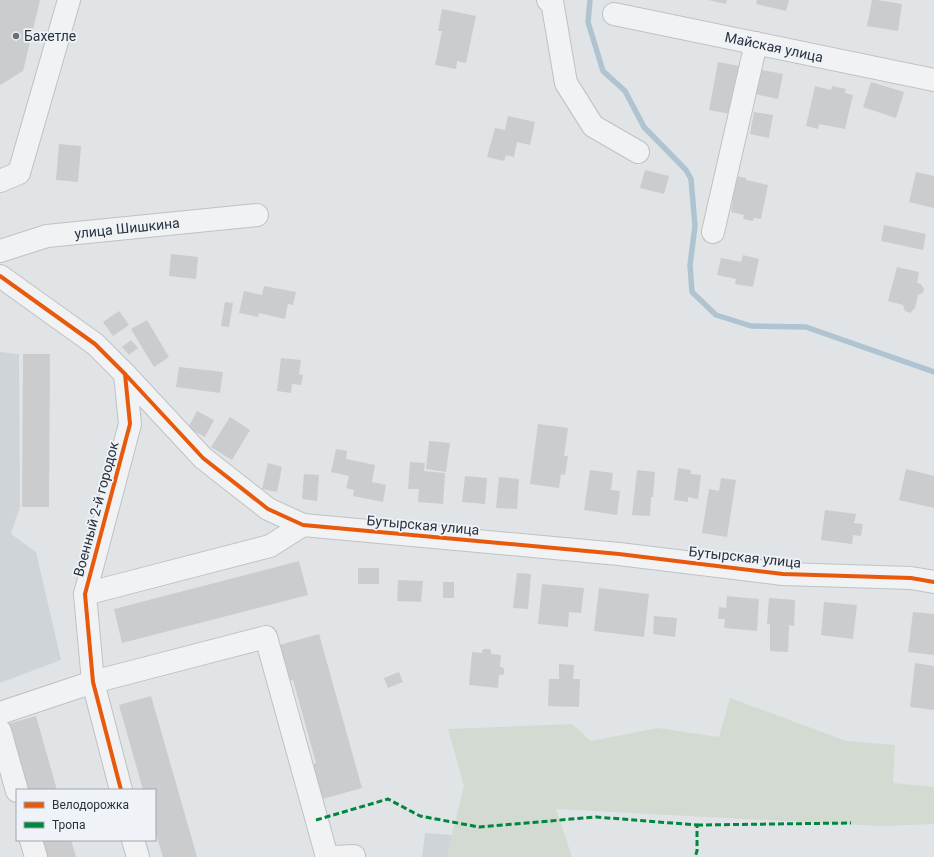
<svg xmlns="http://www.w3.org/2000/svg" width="934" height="857" font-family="Roboto,sans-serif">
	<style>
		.built { fill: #cfd4d9 }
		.green { fill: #d3dad2 }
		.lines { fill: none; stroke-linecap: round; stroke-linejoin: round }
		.stream { stroke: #b0c3d1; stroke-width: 5.5 }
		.building { fill: #caccce }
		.minor-casing { stroke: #bfc2c4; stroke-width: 24 }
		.minor { stroke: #f1f2f3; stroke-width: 22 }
		.quiet { stroke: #00873e; stroke-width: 3; stroke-dasharray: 6 3; stroke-linecap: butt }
		.cycleway-casing { stroke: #eff2f6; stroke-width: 6 }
		.cycleway { stroke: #e8590c; stroke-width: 4 }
		.poi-dot { fill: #697179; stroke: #eff2f6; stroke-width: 1.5 }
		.labels { text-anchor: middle; stroke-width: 3.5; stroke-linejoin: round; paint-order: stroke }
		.poi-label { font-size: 14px; fill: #29333f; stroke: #eff2f6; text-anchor: start }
		.street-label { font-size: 14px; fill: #29333f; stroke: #eff2f6 }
	</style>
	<rect width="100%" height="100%" fill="#e1e4e6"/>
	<!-- built -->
	<g class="built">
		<path d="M 0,352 L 19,354 L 20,507 L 11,534 L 36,552 L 61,660 L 0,683 Z"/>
		<path d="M 425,833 L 452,835 L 459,857 L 422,857 Z"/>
	</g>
	<!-- green -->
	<path class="green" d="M 730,698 L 846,741 L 895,745 L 893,783 L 934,787 L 934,824 L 881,826 L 556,809 L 572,857 L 449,857 L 448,850 L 464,786 L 448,729 L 572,724 L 591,741 L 658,728 L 719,737 Z"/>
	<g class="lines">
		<!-- stream -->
		<path class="stream" d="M 590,0 L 588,22 L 603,71 L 625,91 L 644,127 L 686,170 L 691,179 L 695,226 L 690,265 L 692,292 L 716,315 L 732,320 L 751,326 L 806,327 L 934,372"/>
	</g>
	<!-- building -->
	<g class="building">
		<path d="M 0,0 L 40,0 L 23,71 L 0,85 Z"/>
		<path d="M 708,0 L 727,0 L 726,4 Z"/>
		<path d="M 757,0 L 789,0 L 786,11 L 756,4 Z"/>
		<path d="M 872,0 L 877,0 L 902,4 L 898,31 L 867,26 Z"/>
		<path d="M 442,9 L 476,16 L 466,63 L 457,61 L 456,69 L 435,65 L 442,31 L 438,31 Z"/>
		<path d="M 718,62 L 745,67 L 736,115 L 709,110 Z"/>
		<path d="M 756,69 L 783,74 L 778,99 L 751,93 Z"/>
		<path d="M 871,82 L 904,92 L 896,118 L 863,107 Z"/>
		<path d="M 815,86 L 831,90 L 832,86 L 846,89 L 845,93 L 853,95 L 845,129 L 819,124 L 818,129 L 806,126 Z"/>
		<path d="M 754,112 L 773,115 L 769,138 L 750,134 Z"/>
		<path d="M 508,116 L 535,122 L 530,145 L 517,142 L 514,157 L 506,155 L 504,161 L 487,157 L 495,128 L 505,130 Z"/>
		<path d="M 59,144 L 81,146 L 78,182 L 56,180 Z"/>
		<path d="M 645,170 L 669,176 L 664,194 L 640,188 Z"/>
		<path d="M 916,172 L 934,176 L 934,208 L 909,202 Z"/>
		<path d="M 732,175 L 746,178 L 746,180 L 768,185 L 761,219 L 754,218 L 753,221 L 743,219 L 744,215 L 731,212 L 733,200 L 726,199 Z"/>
		<path d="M 884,225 L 926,234 L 923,250 L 881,241 Z"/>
		<path d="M 171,254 L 198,257 L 196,279 L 169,276 Z"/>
		<path d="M 743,255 L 759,259 L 753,287 L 735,284 L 736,279 L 717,275 L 721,258 L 741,262 Z"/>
		<path d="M 897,267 L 919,272 L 917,283 L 921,284 L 924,289 L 923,293 L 918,295 L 915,308 L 910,313 L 905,311 L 903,305 L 888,301 Z"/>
		<path d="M 264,286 L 296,292 L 293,305 L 288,304 L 285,319 L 259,313 L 258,317 L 239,313 L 244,291 L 262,295 Z"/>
		<path d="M 225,302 L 233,303 L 229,327 L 221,326 Z"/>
		<path d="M 119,311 L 129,325 L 113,336 L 103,322 Z"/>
		<path d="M 147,320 L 169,357 L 154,367 L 131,329 Z"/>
		<path d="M 131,340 L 138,348 L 129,355 L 122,347 Z"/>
		<path d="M 23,354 L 50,354 L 49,507 L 22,507 Z"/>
		<path d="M 281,358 L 301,360 L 299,374 L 303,375 L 301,385 L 292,384 L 291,393 L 277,391 Z"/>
		<path d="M 179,367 L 223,372 L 220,393 L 176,387 Z"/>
		<path d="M 197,411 L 214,420 L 205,437 L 188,428 Z"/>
		<path d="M 230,417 L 250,430 L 232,460 L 211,447 Z"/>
		<path d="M 538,424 L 568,428 L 564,456 L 568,456 L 565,475 L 561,474 L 559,488 L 530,484 Z"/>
		<path d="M 429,441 L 450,443 L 446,472 L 426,469 Z"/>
		<path d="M 336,449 L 347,451 L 346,459 L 375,465 L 372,482 L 386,485 L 383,502 L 353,496 L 354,490 L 346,488 L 349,476 L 331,472 Z"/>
		<path d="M 410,462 L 425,463 L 424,471 L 445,473 L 443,504 L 418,502 L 419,489 L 408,489 Z"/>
		<path d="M 268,463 L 282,467 L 277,492 L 262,489 Z"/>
		<path d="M 678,468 L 691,470 L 691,474 L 701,475 L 698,499 L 688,497 L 688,502 L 674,500 Z"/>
		<path d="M 906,469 L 934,476 L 934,508 L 899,500 Z"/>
		<path d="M 590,470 L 613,473 L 611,490 L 620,491 L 617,515 L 584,510 Z"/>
		<path d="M 637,470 L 655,472 L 653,497 L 651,497 L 650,516 L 632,515 Z"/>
		<path d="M 304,474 L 319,475 L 317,501 L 302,499 Z"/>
		<path d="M 465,476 L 487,478 L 485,504 L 462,502 Z"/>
		<path d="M 499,477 L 519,479 L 517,509 L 496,508 Z"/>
		<path d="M 721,478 L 736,480 L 727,537 L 702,533 L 709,489 L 719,491 Z"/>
		<path d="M 825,510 L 856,514 L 854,523 L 863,524 L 861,536 L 853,535 L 852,544 L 821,540 Z"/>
		<path d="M 299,561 L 308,595 L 122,643 L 114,609 Z"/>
		<rect x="358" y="568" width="21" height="16"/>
		<path d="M 517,573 L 531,574 L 528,609 L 513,608 Z"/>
		<path d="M 398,580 L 423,581 L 421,602 L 397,601 Z"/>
		<rect x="443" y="582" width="11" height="16"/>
		<path d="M 542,584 L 584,588 L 581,613 L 569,612 L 568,627 L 538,624 Z"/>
		<path d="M 599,588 L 649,594 L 644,637 L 594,631 Z"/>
		<path d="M 727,596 L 759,599 L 757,631 L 724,628 L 725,619 L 718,619 L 719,607 L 726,608 Z"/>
		<path d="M 769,598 L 795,600 L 794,626 L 789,625 L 788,652 L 770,651 L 770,624 L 767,624 Z"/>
		<path d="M 824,602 L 857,605 L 853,639 L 821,635 Z"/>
		<path d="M 913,612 L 934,614 L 934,655 L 908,652 Z"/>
		<path d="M 654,616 L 677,618 L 675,637 L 653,634 Z"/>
		<path d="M 319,634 L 362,788 L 319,800 L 310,765 L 316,763 L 293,680 L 286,682 L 276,646 Z"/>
		<path d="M 484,649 L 490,649 L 491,651 L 491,654 L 501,655 L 500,667 L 502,667 L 504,669 L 504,674 L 502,675 L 499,675 L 498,688 L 469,685 L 472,652 L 482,653 L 482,651 Z"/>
		<path d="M 915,663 L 934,666 L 934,710 L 910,707 Z"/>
		<path d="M 559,664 L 574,665 L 573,679 L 580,679 L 579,707 L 548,706 L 549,679 L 559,679 Z"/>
		<path d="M 399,672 L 403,682 L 388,688 L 384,678 Z"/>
		<path d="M 151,696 L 197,857 L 163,857 L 155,831 L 155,790 L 143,790 L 119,705 Z"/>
		<path d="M 36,716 L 57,790 L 23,790 L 4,725 Z"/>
		<path d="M 37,840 L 71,840 L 76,857 L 42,857 Z"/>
	</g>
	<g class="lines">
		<!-- minor casing -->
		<g class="minor-casing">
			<g id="minor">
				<path d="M 548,0 L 552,1 L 566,83 L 593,126 L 638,152"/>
				<path d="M 614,14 L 934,80"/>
				<path d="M 0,181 L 19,173 L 69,0"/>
				<path d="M 713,232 L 756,43"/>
				<path d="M 0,251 L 47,236 L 257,215"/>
				<path d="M 0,276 L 95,344 L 125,374 L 203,458 L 268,509 L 303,525 L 619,554 L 783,574 L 911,578 L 934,582"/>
				<path d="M 85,594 L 270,546 L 303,525"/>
				<path d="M 0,713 L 93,682 L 266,637 L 327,857"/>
				<path d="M 0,731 L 17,791"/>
				<path d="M 121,790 L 93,682 L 85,594 L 130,424 L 125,374"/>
				<path d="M 31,840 L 36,857"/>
				<path d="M 133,840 L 138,857"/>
				<path d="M 334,857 L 354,856 L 354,857"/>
			</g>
		</g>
		<!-- minor -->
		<use href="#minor" class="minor"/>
		<!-- quiet -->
		<g class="quiet">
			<path d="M 316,820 L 388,799 L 420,816 L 479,827 L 596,817 L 697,825 L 697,851 L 695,857"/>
			<path d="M 697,825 L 851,823"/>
		</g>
		<!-- cycleway casing -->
		<g class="cycleway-casing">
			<g id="cycleway">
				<path d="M 0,276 L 95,344 L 125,374 L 203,458 L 268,509 L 303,525 L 619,554 L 783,574 L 911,578 L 934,582"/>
				<path d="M 121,790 L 93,682 L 85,594 L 130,424 L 125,374"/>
			</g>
		</g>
		<!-- cycleway -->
		<use href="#cycleway" class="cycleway"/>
	</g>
	<!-- markers -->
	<circle class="poi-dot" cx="16" cy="36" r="4"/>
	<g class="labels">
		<!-- poi labels -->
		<g class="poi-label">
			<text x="24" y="41">Бахетле</text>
		</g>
		<!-- street labels -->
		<g class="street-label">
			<text transform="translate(774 47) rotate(12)" y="5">Майская улица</text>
			<text transform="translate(127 228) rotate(-6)" y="5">улица Шишкина</text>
			<text transform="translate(96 509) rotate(-75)" y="5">Военный 2-й городок</text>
			<text transform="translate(423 525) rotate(5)" y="5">Бутырская улица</text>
			<text transform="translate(745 557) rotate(6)" y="5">Бутырская улица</text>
		</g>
	</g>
	<!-- legend -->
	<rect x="16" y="789" width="140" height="52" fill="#eff2f6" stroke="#a0a6ad"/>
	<rect x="24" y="802" width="20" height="6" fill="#e8590c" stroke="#a0a6ad"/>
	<text x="52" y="809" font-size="12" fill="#29333f">Велодорожка</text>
	<rect x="24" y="822" width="20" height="6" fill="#00873e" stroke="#a0a6ad"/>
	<text x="52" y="829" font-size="12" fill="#29333f">Тропа</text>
</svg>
